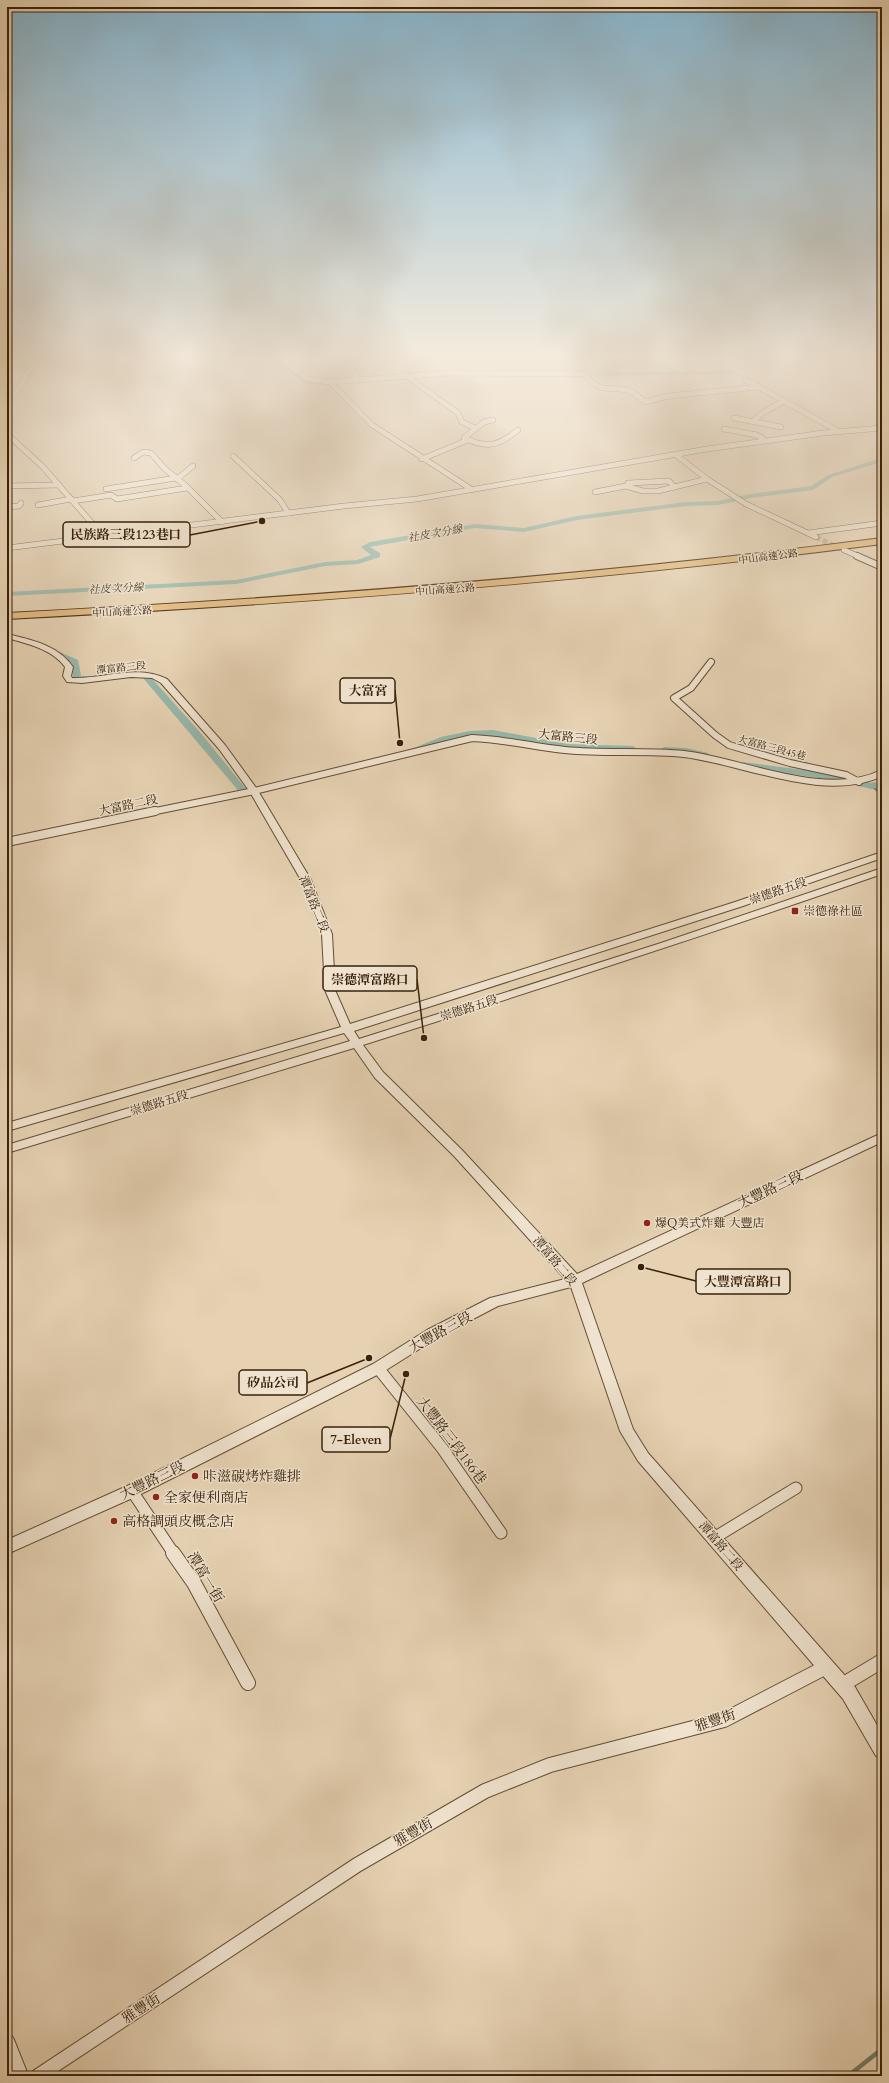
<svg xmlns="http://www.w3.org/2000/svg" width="889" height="2083" font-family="Cardo,'Noto Serif TC',serif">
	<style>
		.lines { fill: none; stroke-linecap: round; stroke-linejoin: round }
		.stream-far1 { stroke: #717c6b; stroke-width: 2 }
		.stream { stroke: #717c6b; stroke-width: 4.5 }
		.canal { fill: #96b8ab; fill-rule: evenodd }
		.minor-tunnel { stroke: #c3af91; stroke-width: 5; stroke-dasharray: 5 2.5; stroke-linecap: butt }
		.minor-far4-casing { stroke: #644e34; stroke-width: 6 }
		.minor-far3-casing { stroke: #644e34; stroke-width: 8 }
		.minor-far2-casing { stroke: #644e34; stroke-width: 10 }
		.minor-far1-casing { stroke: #644e34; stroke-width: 13 }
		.minor-casing { stroke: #644e34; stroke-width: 16 }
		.tertiary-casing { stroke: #644e34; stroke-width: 2 }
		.motorway-casing { stroke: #39220a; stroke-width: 2 }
		.minor-far4 { stroke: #efe2ce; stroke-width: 5 }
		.minor-far3 { stroke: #efe2ce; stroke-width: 6 }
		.minor-far2 { stroke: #efe2ce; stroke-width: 8 }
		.minor-far1 { stroke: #efe2ce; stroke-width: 11 }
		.minor { stroke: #efe2ce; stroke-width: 14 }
		.tertiary { fill: #efe2ce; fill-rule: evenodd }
		.motorway { fill: #e3b97a; fill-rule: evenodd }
		.poi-dot { fill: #8f2418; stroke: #efe2ce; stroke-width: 1.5 }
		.labels { text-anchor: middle; stroke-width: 3; stroke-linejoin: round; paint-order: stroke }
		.far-street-label { font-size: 10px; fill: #39220a; stroke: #efe2ce }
		.far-water-label { font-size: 11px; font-style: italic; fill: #504832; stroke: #efe2ce }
		.street-label { font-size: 12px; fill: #39220a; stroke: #efe2ce }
		.poi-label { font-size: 12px; fill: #39220a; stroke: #efe2ce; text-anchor: start }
		.near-street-label { font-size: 14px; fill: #39220a; stroke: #efe2ce }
		.near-poi-label { font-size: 14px; fill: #39220a; stroke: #efe2ce; text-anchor: start }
		.leader { fill: none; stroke: #39220a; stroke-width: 1.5 }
		.callout-dot { fill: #39220a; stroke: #efe2ce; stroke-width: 1.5 }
		.callout { fill: #efe2ce; stroke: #39220a; stroke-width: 1.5 }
		.callout-label { font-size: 13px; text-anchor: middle; font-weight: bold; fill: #39220a }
	</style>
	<rect width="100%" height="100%" fill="#e6d2b3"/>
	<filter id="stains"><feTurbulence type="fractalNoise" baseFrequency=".005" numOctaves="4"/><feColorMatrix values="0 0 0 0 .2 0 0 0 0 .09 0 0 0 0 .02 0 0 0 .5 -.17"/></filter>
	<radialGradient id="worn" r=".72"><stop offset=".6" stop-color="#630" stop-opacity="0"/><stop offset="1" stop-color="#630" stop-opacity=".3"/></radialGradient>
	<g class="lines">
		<!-- stream-far1 -->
		<path class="stream-far1" d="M 871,786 L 882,794"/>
		<!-- stream -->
		<path class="stream" d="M 848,2076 L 882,2049"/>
		<!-- canal -->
		<g class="canal">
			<path d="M 46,356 L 54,356 L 40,363 L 7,372 L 7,368 L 36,361 Z"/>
			<path d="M 270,356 L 277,356 L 309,381 L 336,381 L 339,383 L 336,385 L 306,384 Z"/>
			<path d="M 711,356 L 748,356 L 722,360 Z"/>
			<path d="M 740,371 L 743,373 L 742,374 L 574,376 L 571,374 L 574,372 Z"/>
			<path d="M 882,458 L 882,462 L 832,477 L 813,490 L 751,498 L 718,505 L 686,506 L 577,520 L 524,532 L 475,528 L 375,546 L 370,547 L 380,553 L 380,557 L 358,564 L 325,566 L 236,584 L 7,596 L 7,592 L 236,580 L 325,562 L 357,560 L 371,555 L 361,547 L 370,542 L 475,524 L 524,528 L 577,516 L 686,502 L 718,501 L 751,494 L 811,486 L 828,475 Z"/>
			<path d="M 47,649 L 53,649 L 78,660 L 81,676 L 89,676 L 93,678 L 89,680 L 74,681 L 71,663 L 47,653 Z"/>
			<path d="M 132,673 L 147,673 L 199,731 L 247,790 L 259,788 L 259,792 L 242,795 L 154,691 L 142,677 L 132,677 Z"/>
			<path d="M 493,730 L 568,744 L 633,746 L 637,749 L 633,752 L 568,750 L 493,736 L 470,737 L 443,742 L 408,755 L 404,752 L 441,737 L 470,731 Z"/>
			<path d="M 664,747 L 686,748 L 708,753 L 709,755 L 705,758 L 686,754 L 661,752 L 660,750 Z"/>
			<path d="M 743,762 L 840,775 L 871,783 L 882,781 L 882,787 L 871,789 L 840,781 L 740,767 L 740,763 Z"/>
		</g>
		<!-- minor-tunnel -->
		<path class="minor-tunnel" d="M 816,537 L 843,550"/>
		<!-- minor-far4 casing -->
		<g class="minor-far4-casing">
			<g id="minor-far4">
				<path d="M 278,356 L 307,379 L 330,382 L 450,373 L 585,374 C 601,394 605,386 627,390 C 633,391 640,398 645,402 L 669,396 L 759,387"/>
				<path d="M 344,356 L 357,378"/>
				<path d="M 419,356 L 421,360"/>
				<path d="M 565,356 L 564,358 L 571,373"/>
				<path d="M 711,356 L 745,375 L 746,380 L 838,431"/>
				<path d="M 237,364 L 252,356"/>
				<path d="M 405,375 L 458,413 L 462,422 L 475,428"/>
				<path d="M 330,382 L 372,425 L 471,489"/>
				<path d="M 7,403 L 19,388 L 38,356"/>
				<path d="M 734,418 L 781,427"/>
				<path d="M 493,420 L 484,422 L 464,438 C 488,449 498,446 518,430"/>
				<path d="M 753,421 L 764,412 L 784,401"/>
				<path d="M 724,429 L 757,435 L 763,439"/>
				<path d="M 7,434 L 43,467 L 104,537"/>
				<path d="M 676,455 L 707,479 L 746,504 L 816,537"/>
				<path d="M 233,456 L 280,500 L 288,513"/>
				<path d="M 134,458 L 143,452 L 151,453 L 165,469 L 185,485 L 222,522"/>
				<path d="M 422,459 L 468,440"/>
				<path d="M 177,479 L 193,466"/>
				<path d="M 628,483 L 669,481 L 674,487"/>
				<path d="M 7,486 L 59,485"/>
				<path d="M 106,489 L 176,478"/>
				<path d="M 595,492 L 626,486 L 643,491 L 658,491 L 707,479"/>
				<path d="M 73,501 L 111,495 L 117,499 L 187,488"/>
				<path d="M 38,505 L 71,499"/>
				<path d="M 7,507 L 19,506 L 21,503"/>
				<path d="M 808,533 L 882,523"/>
				<path d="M 7,548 L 344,506 L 417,499 L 707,449 L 823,433 L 882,428"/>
				<path d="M 844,550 L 860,557"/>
			</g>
		</g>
		<!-- minor-far3 casing -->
		<g class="minor-far3-casing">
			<g id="minor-far3">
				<path d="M 857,556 L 882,567"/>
				<path d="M 711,662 L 691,688 L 674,698 L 715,735 L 729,745 L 790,763 L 846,775 L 859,782"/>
				<path d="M 151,812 L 254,791 L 472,738 C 504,739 534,747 565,750 C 604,754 644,750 684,754 C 743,761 825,801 882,773"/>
			</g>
		</g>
		<!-- minor-far2 casing -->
		<g class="minor-far2-casing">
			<path id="minor-far2" d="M 7,842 L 155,811"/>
		</g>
		<!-- minor-far1 casing -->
		<g class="minor-far1-casing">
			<g id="minor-far1">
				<path d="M 378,1368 L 442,1448 L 501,1533"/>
				<path d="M 132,1491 L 174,1554"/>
				<path d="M 714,1538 L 796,1488"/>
			</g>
		</g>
		<!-- minor casing -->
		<g class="minor-casing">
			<g id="minor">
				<path d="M 173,1553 L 194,1583 L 248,1683"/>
				<path d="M 842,1685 L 882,1661"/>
				<path d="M 7,2041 L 21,2076"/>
				<path d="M 38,2076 L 357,1865 L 485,1791 L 550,1765 L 724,1720 L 826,1667"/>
			</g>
		</g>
		<!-- tertiary casing -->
		<g class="tertiary-casing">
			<path id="tertiary" d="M 7,634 C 32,640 58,645 73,667 L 71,676 L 72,678 C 105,679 136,664 167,679 L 225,745 L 257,789 L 311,880 L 332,934 L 335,990 L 350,1024 L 735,902 L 882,852 L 882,858 L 743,906 L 354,1031 L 359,1039 L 661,943 L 882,868 L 882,874 C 710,934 537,990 363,1045 L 383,1072 L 462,1150 L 577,1274 L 882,1133 L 882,1142 L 582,1283 L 633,1429 L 648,1453 L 855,1687 L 882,1734 L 882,1758 L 876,1756 L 843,1699 L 638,1461 L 620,1431 L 571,1287 L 498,1306 L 437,1338 L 383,1372 L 137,1496 L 7,1554 L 7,1540 L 127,1486 L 373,1364 L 427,1330 L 490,1298 L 565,1279 L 454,1156 L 375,1078 L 354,1048 L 7,1153 L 7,1145 L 350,1041 L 344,1033 L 7,1131 L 7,1123 L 341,1027 L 325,990 L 322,934 L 301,880 L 250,792 L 219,749 L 161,683 L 152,678 L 131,677 L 82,683 L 67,682 L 63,676 L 65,667 C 52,649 28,644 7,638 Z"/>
		</g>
		<!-- motorway casing -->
		<g class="motorway-casing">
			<path id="motorway" d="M 882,538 L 882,544 C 591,582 300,604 7,619 L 7,613 C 300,598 591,576 882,538 Z"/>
		</g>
		<!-- minor-far4 -->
		<use href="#minor-far4" class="minor-far4"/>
		<!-- minor-far3 -->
		<use href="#minor-far3" class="minor-far3"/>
		<!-- minor-far2 -->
		<use href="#minor-far2" class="minor-far2"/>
		<!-- minor-far1 -->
		<use href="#minor-far1" class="minor-far1"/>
		<!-- minor -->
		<use href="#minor" class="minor"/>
		<!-- tertiary -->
		<use href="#tertiary" class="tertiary"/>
		<!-- motorway -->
		<use href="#motorway" class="motorway"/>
	</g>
	<!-- sky -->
	<linearGradient id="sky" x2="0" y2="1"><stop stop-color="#87b6d0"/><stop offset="0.55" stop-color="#f4ebdd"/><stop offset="1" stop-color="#f4ebdd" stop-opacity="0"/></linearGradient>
	<rect width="889" height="648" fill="url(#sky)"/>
	<!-- markers -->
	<g class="poi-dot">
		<rect x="791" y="907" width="8" height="8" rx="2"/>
		<circle cx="647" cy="1223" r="4"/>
		<circle cx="195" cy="1476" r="4"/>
		<circle cx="156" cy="1497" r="4"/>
		<circle cx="114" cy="1521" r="4"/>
	</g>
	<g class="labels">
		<!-- far-street labels -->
		<g class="far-street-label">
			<text transform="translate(768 556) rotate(-7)" y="4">中山高速公路</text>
			<text transform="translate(445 589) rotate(-4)" y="4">中山高速公路</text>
			<text transform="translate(122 611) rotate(-3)" y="4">中山高速公路</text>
			<text transform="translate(121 667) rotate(-6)" y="4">潭富路三段</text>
			<text transform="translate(772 747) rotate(15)" y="4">大富路三段45巷</text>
		</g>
		<!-- far-water labels -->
		<g class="far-water-label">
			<text transform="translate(435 533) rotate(-10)" y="4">社皮次分線</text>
			<text transform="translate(116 588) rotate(-3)" y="4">社皮次分線</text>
		</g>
		<!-- street labels -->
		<g class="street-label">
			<text transform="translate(568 737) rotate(6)" y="4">大富路三段</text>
			<text transform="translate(128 805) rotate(-12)" y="4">大富路二段</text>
			<text transform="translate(778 891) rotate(-19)" y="4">崇德路五段</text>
			<text transform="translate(314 904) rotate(68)" y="4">潭富路二段</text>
			<text transform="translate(469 1008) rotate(-18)" y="4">崇德路五段</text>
			<text transform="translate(159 1103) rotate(-17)" y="4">崇德路五段</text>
			<text transform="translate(555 1261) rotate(50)" y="4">潭富路二段</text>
			<text transform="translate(721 1546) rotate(49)" y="4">潭富路二段</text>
		</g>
		<!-- poi labels -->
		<g class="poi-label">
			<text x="803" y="915">崇德祿社區</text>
			<text x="655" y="1227">爆Q美式炸雞 大豐店</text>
		</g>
		<!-- near-street labels -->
		<g class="near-street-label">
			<text transform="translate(770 1189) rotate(-25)" y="5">大豐路三段</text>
			<text transform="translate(440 1332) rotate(-29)" y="5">大豐路三段</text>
			<text transform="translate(452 1440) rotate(53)" y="5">大豐路三段186巷</text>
			<text transform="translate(152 1480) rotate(-26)" y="5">大豐路三段</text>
			<text transform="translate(206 1577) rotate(59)" y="5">潭富一街</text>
			<text transform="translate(715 1720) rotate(-19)" y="5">雅豐街</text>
			<text transform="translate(413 1832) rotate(-30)" y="5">雅豐街</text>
			<text transform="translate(141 2008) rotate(-33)" y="5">雅豐街</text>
		</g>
		<!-- near-poi labels -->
		<g class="near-poi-label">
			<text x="203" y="1481">咔滋碳烤炸雞排</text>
			<text x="164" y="1502">全家便利商店</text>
			<text x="122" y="1526">高格調頭皮概念店</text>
		</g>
	</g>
	<!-- callouts -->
	<path class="leader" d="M262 521L190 535M400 743L395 690M424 1038L417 979M641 1267L696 1281M369 1358L307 1383M406 1374L390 1439"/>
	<g class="callout-dot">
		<circle cx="262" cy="521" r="4"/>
		<circle cx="400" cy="743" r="4"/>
		<circle cx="424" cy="1038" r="4"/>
		<circle cx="641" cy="1267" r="4"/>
		<circle cx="369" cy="1358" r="4"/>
		<circle cx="406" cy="1374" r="4"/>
	</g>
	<g class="callout">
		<rect x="63" y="522" width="127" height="25" rx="4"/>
		<rect x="340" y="678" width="55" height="25" rx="4"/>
		<rect x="323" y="966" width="94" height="25" rx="4"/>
		<rect x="696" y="1269" width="94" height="25" rx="4"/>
		<rect x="239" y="1370" width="68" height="25" rx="4"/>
		<rect x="322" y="1427" width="68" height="25" rx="4"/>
	</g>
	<g class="callout-label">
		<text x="126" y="539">民族路三段123巷口</text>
		<text x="368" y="695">大富宮</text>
		<text x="370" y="984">崇德潭富路口</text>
		<text x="743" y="1286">大豐潭富路口</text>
		<text x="273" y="1387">矽品公司</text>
		<text x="356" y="1444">7-Eleven</text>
	</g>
	<!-- margin -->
	<rect width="889" height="2083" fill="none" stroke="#e6d2b3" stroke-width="24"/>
	<rect x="8" y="8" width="873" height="2067" fill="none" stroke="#39220a" stroke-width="2"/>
	<rect x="12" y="12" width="865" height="2059" fill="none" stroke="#39220a"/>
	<rect width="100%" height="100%" filter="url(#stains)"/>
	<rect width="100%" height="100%" fill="url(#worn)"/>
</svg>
